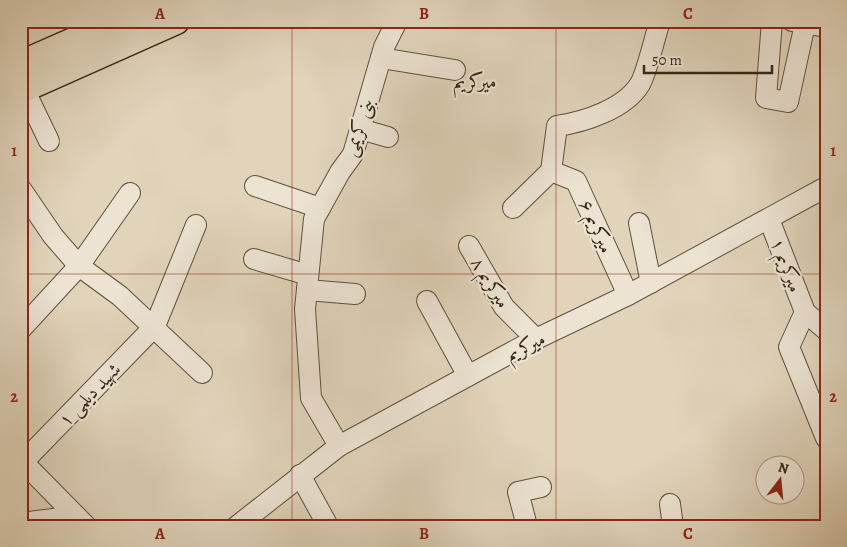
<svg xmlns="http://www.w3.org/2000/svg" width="847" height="547" font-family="Alegreya,Amiri,serif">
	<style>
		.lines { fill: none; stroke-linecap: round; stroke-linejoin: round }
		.minor-casing { stroke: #5e523e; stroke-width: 22 }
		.major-casing { stroke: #332614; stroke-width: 29 }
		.minor { stroke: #ece3d3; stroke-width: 20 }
		.major { stroke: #e1d4bb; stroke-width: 26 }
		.grid { fill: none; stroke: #8f2418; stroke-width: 1; stroke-opacity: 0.55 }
		.labels { text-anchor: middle; stroke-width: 4.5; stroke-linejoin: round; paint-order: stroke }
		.street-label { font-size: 19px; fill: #332614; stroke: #ece3d3 }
		.neighbourhood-label { font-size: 20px; fill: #332614; stroke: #ece3d3 }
		.neatline { fill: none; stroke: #8f2418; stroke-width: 2 }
		.grid-label { font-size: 16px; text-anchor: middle; font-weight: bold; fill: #8f2418 }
	</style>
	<rect width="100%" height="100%" fill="#e1d4bb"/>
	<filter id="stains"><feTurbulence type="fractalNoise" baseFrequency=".004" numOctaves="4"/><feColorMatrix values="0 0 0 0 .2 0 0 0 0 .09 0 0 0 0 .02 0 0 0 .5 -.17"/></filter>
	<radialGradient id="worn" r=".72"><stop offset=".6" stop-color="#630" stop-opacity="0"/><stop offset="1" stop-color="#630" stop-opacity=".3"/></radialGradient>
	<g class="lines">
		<!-- minor casing -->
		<g class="minor-casing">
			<g id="minor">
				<path d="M 772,21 L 766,98 L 788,102 L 805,24"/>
				<path d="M 792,21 L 826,27"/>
				<path d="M 381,58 L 455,70"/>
				<path d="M 24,89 L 49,141"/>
				<path d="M 360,129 L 388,137"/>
				<path d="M 551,171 L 576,181 L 628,295"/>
				<path d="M 255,186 L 320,208"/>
				<path d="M 21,189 L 53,236 L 79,266 L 120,296 L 202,373"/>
				<path d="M 513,208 L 551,171 L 557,126 C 584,122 625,109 640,84 C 647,72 655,36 660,21"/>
				<path d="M 769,219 L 805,312 L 826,330"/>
				<path d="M 639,223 L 651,283"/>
				<path d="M 469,246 L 504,307 L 536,339"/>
				<path d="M 254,259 L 308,275"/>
				<path d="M 307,290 L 355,294"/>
				<path d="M 427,301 L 468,376"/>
				<path d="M 805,312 L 789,347 L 826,438"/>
				<path d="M 21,329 L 79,266 L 130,193"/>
				<path d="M 339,446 L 311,398 L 305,309 L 314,219 L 340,172 L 353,154 L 384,47 L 397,21"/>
				<path d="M 21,460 L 86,526"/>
				<path d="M 23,462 L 155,326 L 196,225"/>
				<path d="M 300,475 L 328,526"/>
				<path d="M 670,504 L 673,526"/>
				<path d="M 21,523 L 76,516"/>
				<path d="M 237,526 L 339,446 L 536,339 L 628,295 L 826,187"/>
				<path d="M 527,526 L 518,492 L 541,487"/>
			</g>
		</g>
		<!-- major casing -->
		<g class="major-casing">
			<g id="major">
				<path d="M 21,64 L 119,21"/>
				<path d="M 21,90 L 176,21"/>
			</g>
		</g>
		<!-- minor -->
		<use href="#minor" class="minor"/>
		<!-- major -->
		<use href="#major" class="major"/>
	</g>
	<!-- grid -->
	<path class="grid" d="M 292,21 L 292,526M 556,21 L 556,526M 21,274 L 826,274"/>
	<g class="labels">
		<!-- street labels -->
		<g class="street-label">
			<text transform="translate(358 127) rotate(-71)" y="7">بنی کریمی</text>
			<text transform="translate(597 226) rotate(66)" y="7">میرکریم ۶</text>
			<text transform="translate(787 265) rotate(69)" y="7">۱ میرکریم</text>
			<text transform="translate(491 282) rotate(58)" y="7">۸ میرکریم</text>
			<text transform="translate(525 346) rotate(-27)" y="7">میرکریم</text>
			<text transform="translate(89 394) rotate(-46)" y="7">شهید دیلمی ۱</text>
		</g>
		<!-- neighbourhood labels -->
		<g class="neighbourhood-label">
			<text x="475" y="88">میرکریم</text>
		</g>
	</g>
	<!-- margin -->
	<rect width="847" height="547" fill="none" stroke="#e1d4bb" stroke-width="55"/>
	<!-- north arrow -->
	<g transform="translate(780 480) rotate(16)"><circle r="24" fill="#ece3d3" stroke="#a29787"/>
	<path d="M0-4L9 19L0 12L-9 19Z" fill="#8f2418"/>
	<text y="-8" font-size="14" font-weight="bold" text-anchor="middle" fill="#332614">N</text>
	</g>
	<!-- scale -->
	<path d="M644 65v8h128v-8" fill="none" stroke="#332614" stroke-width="2.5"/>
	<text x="652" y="65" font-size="15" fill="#332614" stroke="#ece3d3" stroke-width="4" paint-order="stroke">50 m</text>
	<rect x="28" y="28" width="792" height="492" class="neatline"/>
	<g class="grid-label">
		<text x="160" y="19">A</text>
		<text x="424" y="19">B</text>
		<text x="688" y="19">C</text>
		<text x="14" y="156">1</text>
		<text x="833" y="156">1</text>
		<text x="14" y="402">2</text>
		<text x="833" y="402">2</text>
		<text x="160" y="539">A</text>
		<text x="424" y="539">B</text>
		<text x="688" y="539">C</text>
	</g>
	<rect width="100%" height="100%" filter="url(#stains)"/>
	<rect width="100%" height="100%" fill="url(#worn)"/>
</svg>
